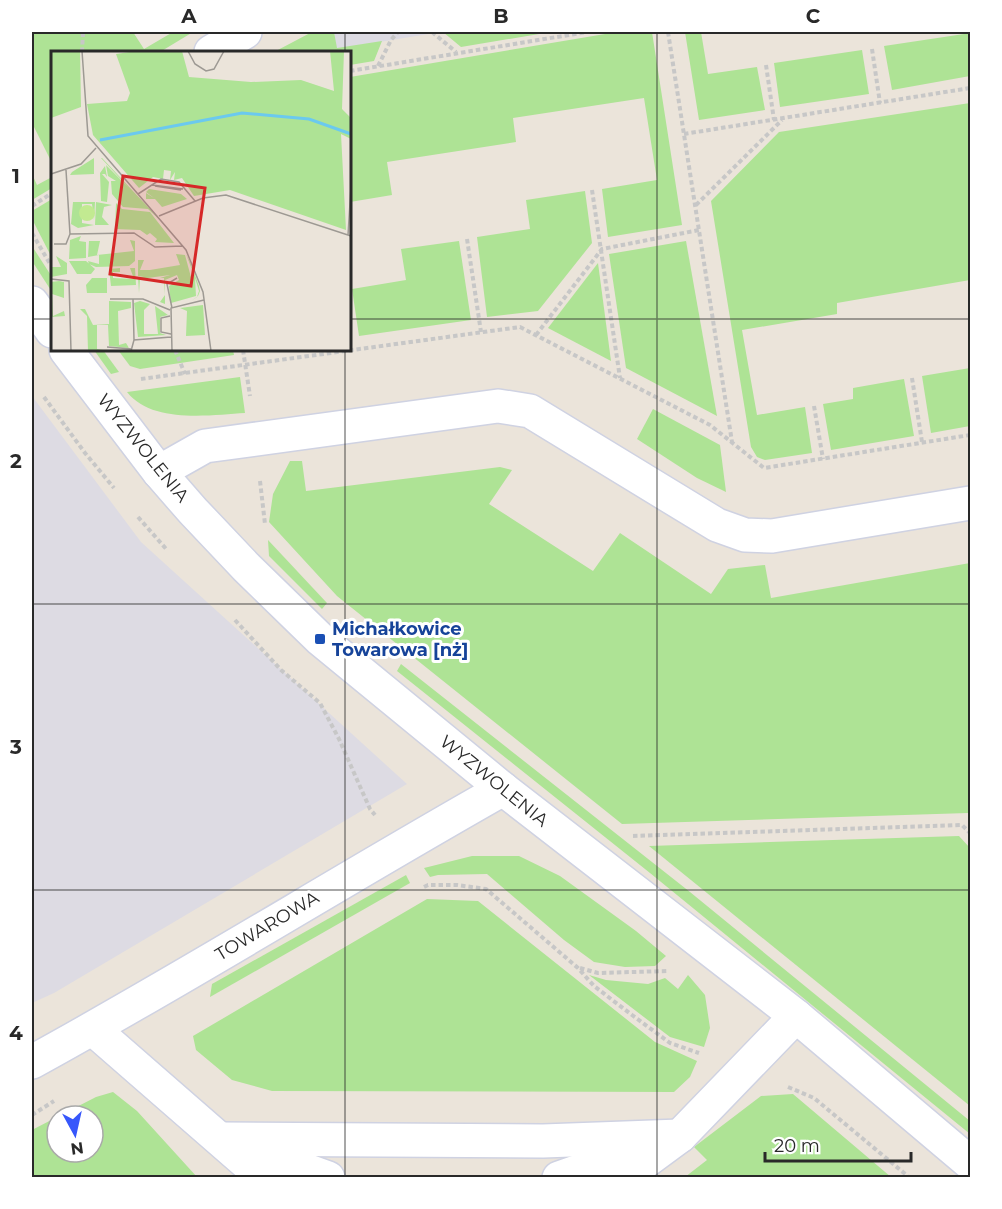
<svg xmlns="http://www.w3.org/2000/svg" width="1002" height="1209" font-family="Montserrat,sans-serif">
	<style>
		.industrial { fill: #dddbe3 }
		.green { fill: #aee395 }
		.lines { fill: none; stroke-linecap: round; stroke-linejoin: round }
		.minor-casing { stroke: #cfd2e2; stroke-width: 36 }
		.path { stroke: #c7c7c7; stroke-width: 4; stroke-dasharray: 4.5 3; stroke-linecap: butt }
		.minor { stroke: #fff; stroke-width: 33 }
		.grid { fill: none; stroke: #292929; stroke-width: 1.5; stroke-opacity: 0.55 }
		.transit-dot { fill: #1a4fb4; stroke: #fff; stroke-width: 2 }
		.labels { text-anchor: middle; stroke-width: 6; stroke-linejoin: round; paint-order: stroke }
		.street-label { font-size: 18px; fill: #292929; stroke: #fff }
		.transit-label { font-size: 18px; font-weight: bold; fill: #164399; stroke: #fff; text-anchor: start }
		.inset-river { fill: none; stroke: #6bc9ef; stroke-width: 3 }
		.inset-road { fill: none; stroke: #9d9993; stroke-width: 1.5 }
		.view { fill: #d62828; fill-opacity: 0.15; stroke: #d62828; stroke-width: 3 }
		.inset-edge { fill: none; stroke: #292929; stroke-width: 3 }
		.neatline { fill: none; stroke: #292929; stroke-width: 2 }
		.grid-label { font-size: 20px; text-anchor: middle; font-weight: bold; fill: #292929 }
	</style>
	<rect width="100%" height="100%" fill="#ebe4da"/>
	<!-- industrial -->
	<g class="industrial">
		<path d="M 334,32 L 441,32 L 336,49 Z"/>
		<path d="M 32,396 L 141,542 L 407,784 L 54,993 L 32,1003 Z"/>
	</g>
	<!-- green -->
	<g class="green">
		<path d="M 32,32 L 133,32 L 144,49 L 173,32 L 193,32 L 160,52 L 52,52 L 52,163 L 32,123 Z"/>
		<path d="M 312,32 L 334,32 L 337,48 L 382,41 L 374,61 L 350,65 L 350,52 L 274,52 Z"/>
		<path d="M 443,32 L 551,32 L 461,47 Z"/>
		<path d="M 617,32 L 652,32 L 682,225 L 608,237 L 602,189 L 657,180 L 644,98 L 513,118 L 516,142 L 387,162 L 392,195 L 350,202 L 350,77 Z"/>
		<path d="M 685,32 L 701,32 L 708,74 L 757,67 L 765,110 L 699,120 Z"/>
		<path d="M 964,32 L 970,32 L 970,76 L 892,90 L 884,46 L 964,34 Z"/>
		<path d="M 862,50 L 869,94 L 780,107 L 774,63 Z"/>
		<path d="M 970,103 L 970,280 L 837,303 L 837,314 L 742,330 L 757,415 L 805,407 L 812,453 L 765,460 L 757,457 L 751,447 L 711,201 L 779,132 Z"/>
		<path d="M 32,174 L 37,185 L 52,177 L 52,188 L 32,200 Z"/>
		<path d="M 585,191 L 592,243 L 538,311 L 487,317 L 477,237 L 530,229 L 526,200 Z"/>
		<path d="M 52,199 L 52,258 L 32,219 L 32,211 Z"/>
		<path d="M 459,241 L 471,320 L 359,336 L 352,289 L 406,280 L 401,249 Z"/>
		<path d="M 686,241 L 717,416 L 626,368 L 609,254 Z"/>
		<path d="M 32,246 L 52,277 L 52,292 L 32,261 Z"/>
		<path d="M 598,263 L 611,361 L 548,328 Z"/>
		<path d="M 94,350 L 103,350 L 119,372 L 111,374 Z"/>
		<path d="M 118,350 L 233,350 L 234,355 L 140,369 L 130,366 Z"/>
		<path d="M 970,368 L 970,426 L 931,433 L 922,376 Z"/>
		<path d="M 240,377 L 245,413 C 210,415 152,424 127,392 Z"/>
		<path d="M 904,379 L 914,436 L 831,450 L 823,404 L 853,399 L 853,388 Z"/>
		<path d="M 653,409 L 720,445 L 726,492 L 697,478 L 637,439 Z"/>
		<path d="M 290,461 L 302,461 L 306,491 L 500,467 L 512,470 L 489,504 L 593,571 L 620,533 L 711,594 L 728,569 L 765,565 L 771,598 L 970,563 L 970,815 L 968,813 L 622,824 L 337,596 L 269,522 L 273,494 Z"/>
		<path d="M 268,540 L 327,603 L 322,609 L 269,556 Z"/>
		<path d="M 401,664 L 690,892 L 970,1121 L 970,1134 L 650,873 L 397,671 Z"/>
		<path d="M 959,836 L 970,848 L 970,1106 L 649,846 Z"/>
		<path d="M 472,856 L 519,856 L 560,876 L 636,931 L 666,956 L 655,966 L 625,967 L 594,962 L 564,940 L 487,874 L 438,875 L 430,877 L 424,868 Z"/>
		<path d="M 406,875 L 410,883 L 210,997 L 212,984 Z"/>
		<path d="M 427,899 L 478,901 L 655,1042 L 697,1061 L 690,1077 L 674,1092 L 272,1091 L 232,1080 L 196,1050 L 193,1036 Z"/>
		<path d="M 589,975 L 606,980 L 648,984 L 665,978 L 678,989 L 688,975 L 705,995 L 710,1028 L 704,1047 L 670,1037 Z"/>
		<path d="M 113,1092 L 137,1111 L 197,1177 L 32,1177 L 32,1130 L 57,1117 L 57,1152 L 93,1152 L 93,1116 L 59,1116 L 96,1097 Z"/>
		<path d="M 793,1094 L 891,1177 L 685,1177 L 707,1160 L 694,1147 L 761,1096 Z"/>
	</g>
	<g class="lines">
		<!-- minor casing -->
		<g class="minor-casing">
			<g id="minor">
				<path d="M 211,52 L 245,32"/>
				<path d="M 32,303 L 52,331"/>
				<path d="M 66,350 L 159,472 L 193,511 L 246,567 L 320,639 L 503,789 L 796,1016 L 970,1163"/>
				<path d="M 159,472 L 205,446 L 498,406 L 530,411 L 717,525 L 745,535 L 772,536 L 970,503"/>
				<path d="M 93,1029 L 264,1178"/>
				<path d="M 32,1062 C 191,975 345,878 503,789"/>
				<path d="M 221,1139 L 543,1141 L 680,1136"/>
				<path d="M 242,1147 L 328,1178"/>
				<path d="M 559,1178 L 647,1147"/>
				<path d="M 623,1178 L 680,1136 L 796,1016"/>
			</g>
		</g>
		<!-- path -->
		<g class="path">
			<path d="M 432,32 L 456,52"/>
			<path d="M 668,32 L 732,442"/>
			<path d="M 872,49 L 880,103"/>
			<path d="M 82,52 L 83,32"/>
			<path d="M 766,65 L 774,120"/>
			<path d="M 378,66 L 391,40 L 398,32"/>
			<path d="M 350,71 L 587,32"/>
			<path d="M 684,134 L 970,88"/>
			<path d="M 592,190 L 620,378"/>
			<path d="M 696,205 L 782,120"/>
			<path d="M 32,206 L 52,193"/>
			<path d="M 32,233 L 50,264"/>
			<path d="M 467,239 L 481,332"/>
			<path d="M 536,335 L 602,249 L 699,230"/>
			<path d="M 175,350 L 185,374"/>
			<path d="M 243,350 L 250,396"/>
			<path d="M 912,378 L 922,442"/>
			<path d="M 141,379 L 520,327 L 710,425 L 764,468 L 970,435"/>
			<path d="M 44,397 L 85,453 L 114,488"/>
			<path d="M 814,406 L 823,459"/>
			<path d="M 260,481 L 265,524"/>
			<path d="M 138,517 L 167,550"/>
			<path d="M 235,620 L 281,670 L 320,703 L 339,739 L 370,809 L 375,815"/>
			<path d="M 633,836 L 962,825 L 970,833"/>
			<path d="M 424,887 L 428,885 L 457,885 L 486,889 L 578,968 L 594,986 L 632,1015 L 670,1043 L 699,1053"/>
			<path d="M 580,968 L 598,973 L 668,971"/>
			<path d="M 788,1087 L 814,1098 L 910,1178"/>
			<path d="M 32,1115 L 54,1101"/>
		</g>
		<!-- minor -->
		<use href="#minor" class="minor"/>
	</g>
	<!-- grid -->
	<path class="grid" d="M 345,32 L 345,52M 657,32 L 657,1178M 32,319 L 52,319M 350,319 L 970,319M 345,350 L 345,1178M 32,604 L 970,604M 32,890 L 970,890"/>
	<!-- markers -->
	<rect class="transit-dot" x="314" y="633" width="12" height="12" rx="3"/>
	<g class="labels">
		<!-- street labels -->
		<g class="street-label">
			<text transform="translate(143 448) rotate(51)" y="6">WYZWOLENIA</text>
			<text transform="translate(494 781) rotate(39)" y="6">WYZWOLENIA</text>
			<text transform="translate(267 926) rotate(-31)" y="6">TOWAROWA</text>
		</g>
		<!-- transit labels -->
		<g class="transit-label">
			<text x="332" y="635">Michałkowice<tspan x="332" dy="21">Towarowa [nż]</tspan></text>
		</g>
	</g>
	<!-- overview -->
	<g transform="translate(51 51)">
		<rect width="300" height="300" fill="#ebe4da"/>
		<path d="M 0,0 L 29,0 L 30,56 L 0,67 ZM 85,0 L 131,0 L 138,26 L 200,31 L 250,29 L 283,40 L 279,0 L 293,0 L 291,58 L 300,67 L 300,88 L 290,83 L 295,179 L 179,139 L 143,145 L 131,127 L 123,129 L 124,121 L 119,129 L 120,120 L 113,119 L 112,128 L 102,126 L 88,137 L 42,84 L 36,53 L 76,50 L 79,42 L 65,3 ZM 43,107 L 43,123 L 19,124 L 21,121 ZM 50,107 L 51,107 L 112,172 L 97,158 L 72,156 L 61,143 L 60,130 L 65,130 L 57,125 L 55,114 L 78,137 ZM 54,115 L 56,126 L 54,123 L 51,123 L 58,131 L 56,151 L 50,150 L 49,122 ZM 98,138 L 130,143 L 136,148 L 111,156 L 104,148 L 95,148 L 95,142 L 103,147 L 95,141 ZM 22,151 L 44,151 L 43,169 L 41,153 L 31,153 L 31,172 L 43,174 L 27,177 L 20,173 ZM 45,151 L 61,154 L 53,156 L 51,166 L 58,174 L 44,174 ZM 65,152 L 71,158 L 99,161 L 123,192 L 104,191 L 106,188 L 99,182 L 96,184 L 89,179 L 64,178 ZM 30,185 L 28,190 L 35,191 L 35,207 L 18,208 L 19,189 ZM 79,189 L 84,190 L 84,210 L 78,215 L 45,216 L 38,213 L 37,210 L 48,213 L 48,204 L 37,206 L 38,190 L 49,190 L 46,204 L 83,200 ZM 125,203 L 134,204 L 141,230 L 143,224 L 135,203 L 139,211 L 148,235 L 149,240 L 147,245 L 140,250 L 146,246 L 148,240 L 144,227 L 145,245 L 120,252 L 118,235 L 128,229 L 126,224 L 114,229 L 114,253 L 109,251 L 114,244 L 113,227 L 109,227 L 119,224 L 89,228 L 88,242 L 87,226 L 93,226 L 87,225 L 87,209 L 93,209 L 89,219 L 99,219 L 129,214 ZM 5,205 L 16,212 L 16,223 L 0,226 L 0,216 L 10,216 ZM 18,210 L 35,210 L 44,218 L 40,223 L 26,223 ZM 69,217 L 69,221 L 62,221 L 62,227 L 83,228 L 79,217 L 84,217 L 85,234 L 60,235 L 58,218 ZM 41,227 L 56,227 L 56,242 L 36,242 L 35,234 ZM 8,230 L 13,231 L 13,247 L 1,243 L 2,265 L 13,260 L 14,265 L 0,266 L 0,231 ZM 58,250 L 80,251 L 80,257 L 67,260 L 68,294 L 75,292 L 78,297 L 58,295 L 57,274 L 46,274 L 46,298 L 58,300 L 37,300 L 36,265 L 29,258 L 34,258 L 42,274 L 58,273 ZM 89,250 L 99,253 L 93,259 L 93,283 L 107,283 L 104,255 L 117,264 L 109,266 L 109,282 L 115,284 L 87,286 L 83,252 ZM 152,254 L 154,284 L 135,285 L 136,260 L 129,257 Z" fill="#aee395"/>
		<path d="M28 162a8 8 0 1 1 16 0a8 8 0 1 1-16 0Z" fill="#c2ea91"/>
		<path class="inset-river" d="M 49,89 L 191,62 L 258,68 L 300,83"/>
		<path class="inset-road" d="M 31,0 L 37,85 L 135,199 L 152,241 L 160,300M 137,0 L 144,13 L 155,20 L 163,18 L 173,0M 300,99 L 300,118M 15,119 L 19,183 L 83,182 L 104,196 L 132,195M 0,123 L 30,113 L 45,97M 101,134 L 132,138M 104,135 L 130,139M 87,143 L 110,128 L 128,131 L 144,150M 108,165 L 152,147 L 175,144 L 300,185M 297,184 L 300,136M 3,193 L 15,193 L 19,183M 0,228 L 18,230 L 20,300M 59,248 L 92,248 L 119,259M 82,248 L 83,289M 121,257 L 116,233 L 126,227M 119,265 L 110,267 L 110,281 L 120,283M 56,296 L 81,298M 80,300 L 83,289 L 120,286M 121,300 L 120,257 L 153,249"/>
		<path class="view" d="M 72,125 L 154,137 L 140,235 L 59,223 Z"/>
		<rect width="300" height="300" class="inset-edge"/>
	</g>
	<!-- border -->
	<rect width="1002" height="1209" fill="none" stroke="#ffffff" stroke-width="66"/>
	<!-- north arrow -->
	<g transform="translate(75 1134) rotate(172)"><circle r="28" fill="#ffffff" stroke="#a9a9a9" stroke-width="1.5"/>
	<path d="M0-4.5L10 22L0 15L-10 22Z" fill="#3757fb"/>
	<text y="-9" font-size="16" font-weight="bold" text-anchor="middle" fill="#292929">N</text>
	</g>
	<!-- scale -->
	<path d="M765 1152v9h146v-9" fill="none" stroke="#292929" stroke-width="3"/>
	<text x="774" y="1152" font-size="18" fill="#292929" stroke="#ffffff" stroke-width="4.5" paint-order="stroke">20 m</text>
	<rect x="33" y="33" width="936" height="1143" class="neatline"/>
	<g class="grid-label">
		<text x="189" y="23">A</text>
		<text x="501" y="23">B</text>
		<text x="813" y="23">C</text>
		<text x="16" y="183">1</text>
		<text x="16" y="468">2</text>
		<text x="16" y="754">3</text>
		<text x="16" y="1040">4</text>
	</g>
</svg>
